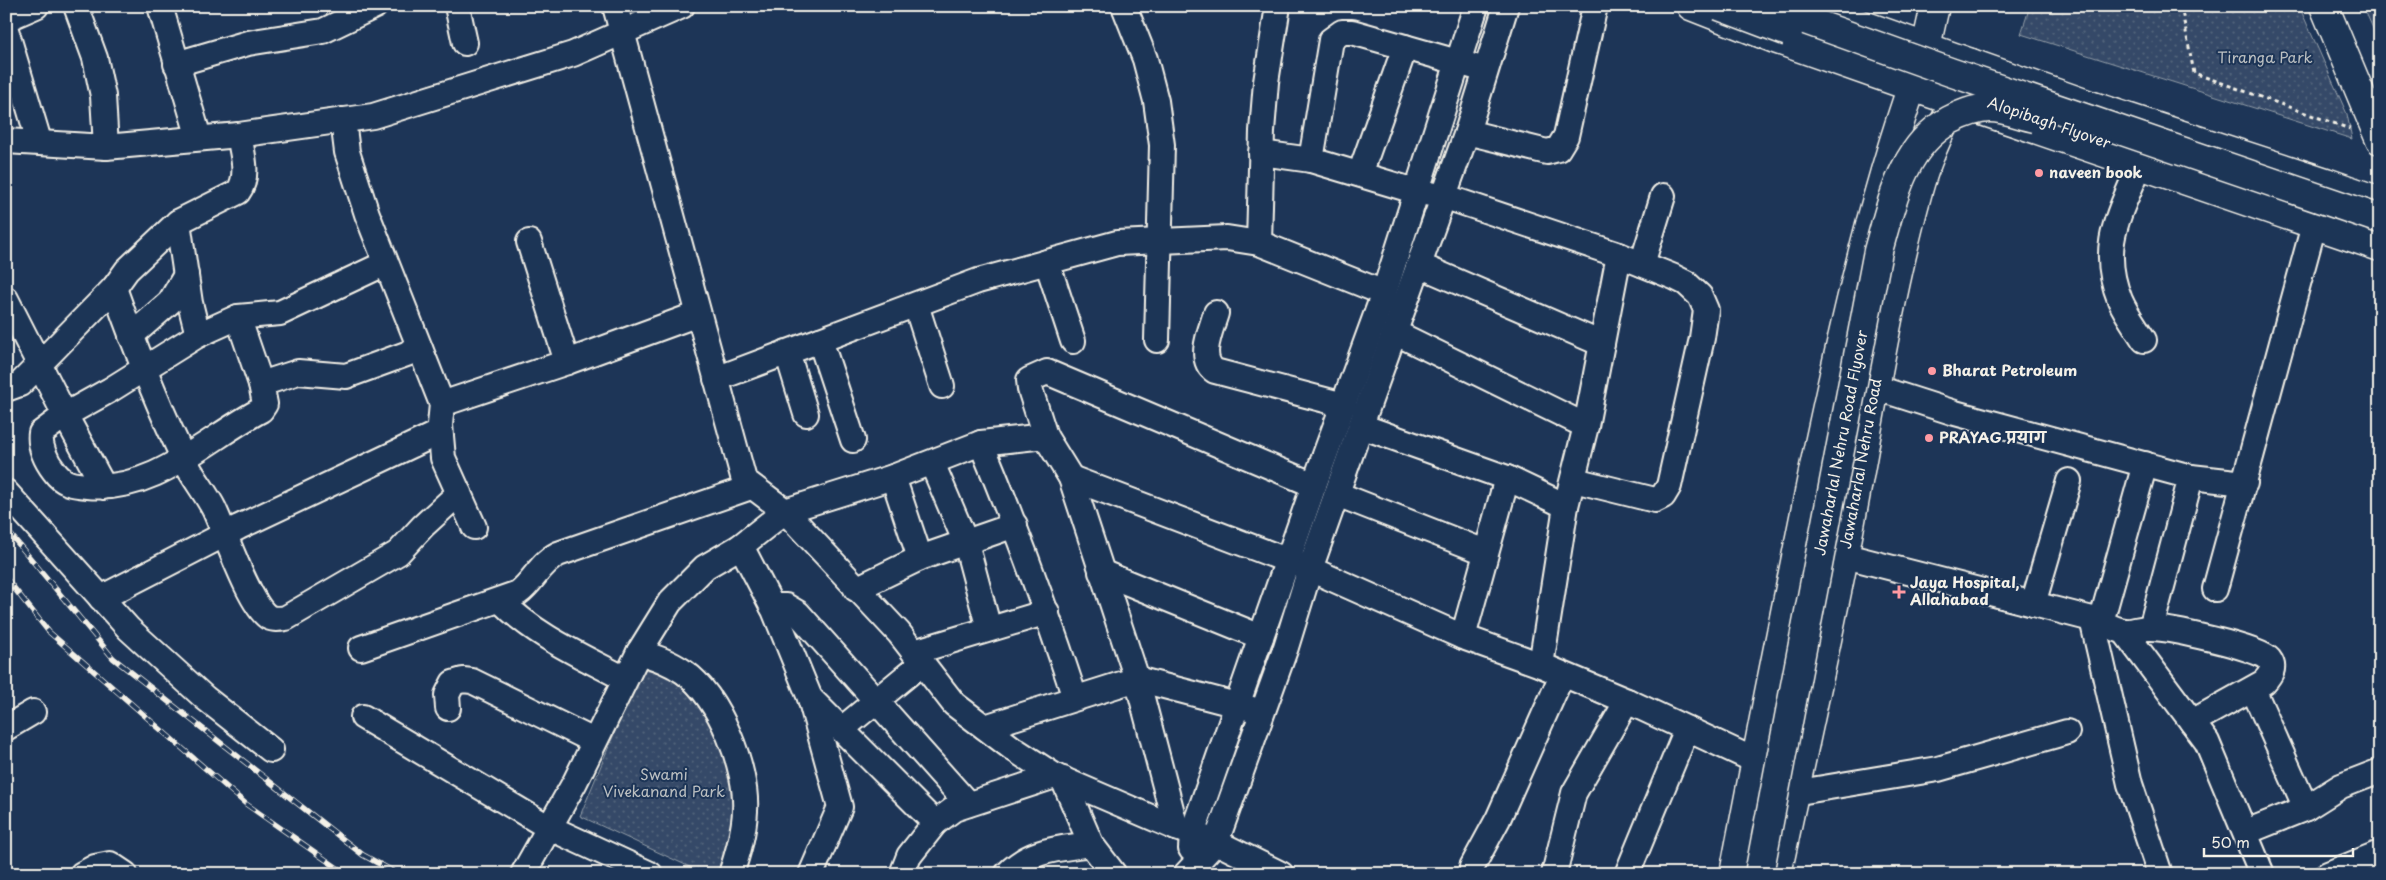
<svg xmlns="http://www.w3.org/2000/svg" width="2386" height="880" font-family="'Playpen Sans','Playpen Sans Deva',sans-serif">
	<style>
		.park { fill: url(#park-dots); stroke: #949ea8 }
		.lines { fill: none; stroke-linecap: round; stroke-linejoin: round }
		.minor-casing { stroke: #f4f1e8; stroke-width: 28 }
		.tertiary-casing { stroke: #f4f1e8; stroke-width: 31 }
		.trunk-casing { stroke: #f4f1e8; stroke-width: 31 }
		.path { stroke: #f4f1e8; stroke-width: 3; stroke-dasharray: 4 4; stroke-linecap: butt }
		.minor { stroke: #1d3557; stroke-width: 24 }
		.tertiary { stroke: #1d3557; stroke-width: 28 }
		.trunk { stroke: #1d3557; stroke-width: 28 }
		.rail-casing { stroke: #f4f1e8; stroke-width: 5.5 }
		.rail { stroke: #1d3557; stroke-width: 4; stroke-dasharray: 11; stroke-linecap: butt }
		.trunk-bridge-casing { stroke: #f4f1e8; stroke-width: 31; stroke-linecap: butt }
		.trunk-bridge { stroke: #1d3557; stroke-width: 28 }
		.poi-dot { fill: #ff9aa2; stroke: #1d3557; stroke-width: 2 }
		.labels { text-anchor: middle; stroke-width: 4; stroke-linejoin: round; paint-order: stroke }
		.park-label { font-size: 15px; fill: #bbbfc1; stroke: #1d3557 }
		.street-label { font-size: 15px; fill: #f4f1e8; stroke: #1d3557 }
		.poi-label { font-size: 15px; font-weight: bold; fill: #f4f1e8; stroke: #1d3557; text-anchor: start }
	</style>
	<defs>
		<pattern id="park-dots" width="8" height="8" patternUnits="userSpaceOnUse" patternTransform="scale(1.25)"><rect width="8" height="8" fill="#354a67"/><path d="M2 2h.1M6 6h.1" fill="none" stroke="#53657d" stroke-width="1.8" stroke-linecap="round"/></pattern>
	</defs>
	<rect width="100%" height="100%" fill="#1d3557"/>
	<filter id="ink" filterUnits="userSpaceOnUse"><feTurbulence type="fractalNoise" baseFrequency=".02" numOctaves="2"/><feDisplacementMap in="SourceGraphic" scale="10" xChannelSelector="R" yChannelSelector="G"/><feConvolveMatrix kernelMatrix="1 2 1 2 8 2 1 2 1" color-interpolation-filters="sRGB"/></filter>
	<g filter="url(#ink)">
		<!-- park -->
		<g class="park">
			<path d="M 2030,6 L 2299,6 L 2347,114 L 2352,139 L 2021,34 Z"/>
			<path d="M 2363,6 L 2380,6 L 2380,44 Z"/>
			<path d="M 641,669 C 652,670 663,673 673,680 C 712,709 740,779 734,828 C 731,845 724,859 715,874 L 705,874 L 580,816 Z"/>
		</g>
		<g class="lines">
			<!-- minor casing -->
			<g class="minor-casing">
				<g id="minor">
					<path d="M 76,6 L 95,58 L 103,96 L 106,147"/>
					<path d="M 160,6 L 199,138"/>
					<path d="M 457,6 L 465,43"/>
					<path d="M 615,6 L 744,480 L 785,511 L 899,633 L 954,704 L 1012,748 L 1055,776 L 1176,828 L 1216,842 L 1281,874"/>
					<path d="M 1124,6 L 1145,59 L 1156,101 L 1162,145 L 1157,340"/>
					<path d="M 6,19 L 36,6"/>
					<path d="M 6,30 L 39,141"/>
					<path d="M 176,64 L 248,43 L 323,31 L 375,6"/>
					<path d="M 343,120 L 347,152 L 367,214 L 442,404 L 440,425 L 443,458 L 474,527"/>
					<path d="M 1467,132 L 1547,152 L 1558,149 L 1566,136 L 1595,6"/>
					<path d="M 6,141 L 106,147 L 239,135 L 373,116 L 573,54 L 682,6"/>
					<path d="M 1261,153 L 1311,160 L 1418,192 L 1443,196 L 1619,255 L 1674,277 L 1686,283 L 1700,296 L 1706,310 L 1702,338 L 1669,486 L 1663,496 L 1655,500 L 1574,480"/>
					<path d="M 1311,160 L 1331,40 L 1342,32 L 1352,32 L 1475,67"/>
					<path d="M 2140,164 C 2120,214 2098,246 2120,300 C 2126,314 2136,327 2144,340"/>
					<path d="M 1360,174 L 1405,47"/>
					<path d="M 178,222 L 190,303 L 198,335"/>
					<path d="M 529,242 L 567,362"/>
					<path d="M 1259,243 L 1262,131 L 1266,82 L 1278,6"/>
					<path d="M 1047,262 L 1073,341"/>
					<path d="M 1642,264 L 1663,196"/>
					<path d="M 1419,265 L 1602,344"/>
					<path d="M 114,288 C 135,347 158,407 186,463 C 194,479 206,493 214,509 C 225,532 249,604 268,617 C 274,620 280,619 286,618 L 398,553 L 423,526 L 459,493"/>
					<path d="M 6,299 L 65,415 L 110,390 L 198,335 L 238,317 L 280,313 L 386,263"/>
					<path d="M 916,305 L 942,386"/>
					<path d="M 1216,313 C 1211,330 1197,359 1215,371 L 1344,405"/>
					<path d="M 1396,333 L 1586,426"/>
					<path d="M 131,336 L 170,302 L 186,275"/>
					<path d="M 820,340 L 853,440"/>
					<path d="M 787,352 L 806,414"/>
					<path d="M 716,379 L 978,281 L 1117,243 L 1227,238 L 1259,243 L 1384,293"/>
					<path d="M 261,384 L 298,372 L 346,376 L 420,349"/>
					<path d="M 1874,387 L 1955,413 L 2191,477 L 2245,483"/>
					<path d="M 6,389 L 20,384 L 114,288 L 127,270 L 178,222 L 238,192 C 250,176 242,153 239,135"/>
					<path d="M 442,404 L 567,362 L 698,314"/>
					<path d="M 1361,426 L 1507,478 L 1566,506"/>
					<path d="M 1045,436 L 1030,389 L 1029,380 L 1047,372 L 1314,485"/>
					<path d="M 981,443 C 1016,527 1047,612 1075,698"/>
					<path d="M 932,463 L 966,543 L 989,629"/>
					<path d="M 893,477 L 920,558"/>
					<path d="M 1071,478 L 1310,569 L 1463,637 L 1541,665 L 1627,701 L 1756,761"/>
					<path d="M 104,487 L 65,415 L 41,433 C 39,446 46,461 54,471 C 63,484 73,485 87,486 C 154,493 206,439 261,410 L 265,404 L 261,384 L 238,317"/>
					<path d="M 6,492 L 129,629 L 205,698 L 271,750"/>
					<path d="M 1337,494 L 1485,552"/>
					<path d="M 741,546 L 774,610 L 810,698 L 840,807 L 811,874"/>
					<path d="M 1826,551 L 2092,619 C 2102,622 2114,630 2125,631 C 2133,632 2142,627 2151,628 C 2168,628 2260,648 2269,659 C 2276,668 2270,675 2264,682 L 2192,722"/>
					<path d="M 1101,572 L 1261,637"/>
					<path d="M 856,589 L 920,558 L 1015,525"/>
					<path d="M 2215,589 L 2314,225"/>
					<path d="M 101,598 L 239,527 L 440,432"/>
					<path d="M 501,601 C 535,636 582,656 625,679"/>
					<path d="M 2033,604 L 2069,481"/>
					<path d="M 772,606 L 786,606 L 798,613 L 968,804"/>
					<path d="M 2092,619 L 2130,784 L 2160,874"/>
					<path d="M 2101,622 L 2145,464"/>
					<path d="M 2151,628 L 2191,477"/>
					<path d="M 2124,631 L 2207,742 L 2262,874"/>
					<path d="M 1463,637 L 1507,478"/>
					<path d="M 361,648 L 518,593 C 534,581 540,563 558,554 L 751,487"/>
					<path d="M 639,652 C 655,657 670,662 684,672 C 719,696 748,769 745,811 C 744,833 738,853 731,874"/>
					<path d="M 914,652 L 1047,612"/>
					<path d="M 1541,665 L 1566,506 L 1586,426 L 1619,255"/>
					<path d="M 2253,689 L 2306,808"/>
					<path d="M 810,698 L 935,823"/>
					<path d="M 448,708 L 447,695 L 453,683 L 463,680 L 472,681 L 594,741"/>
					<path d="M 363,717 L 548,827 L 650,874"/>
					<path d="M 985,727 L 1137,679 L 1252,709"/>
					<path d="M 6,728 L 33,712"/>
					<path d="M 842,729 L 922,663"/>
					<path d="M 1063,779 L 1091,844"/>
					<path d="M 1793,793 L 1938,769 L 2067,732"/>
					<path d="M 2246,832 L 2306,808 L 2341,786 L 2380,771"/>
					<path d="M 1191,849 L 1192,834 L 1314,485 L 1384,293 L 1476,6"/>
					<path d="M 1472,867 L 1498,819 L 1562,675"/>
					<path d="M 82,874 L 95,867 L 110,864 L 125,874"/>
					<path d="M 523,874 L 575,782 L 639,652 L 670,602 L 705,567 L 741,546 L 785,511 L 893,477 L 981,443 L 1045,436 L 1071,478 L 1137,679 L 1176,828"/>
					<path d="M 902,874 L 909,856 L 935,823 L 954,809 L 1055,776"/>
					<path d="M 1007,874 C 1031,849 1059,849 1091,844 L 1114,874"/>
					<path d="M 1186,874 L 1216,842 L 1286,647 L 1310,569 L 1366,411 L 1467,132 L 1506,6"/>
					<path d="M 1554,874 L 1574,793 L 1627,701"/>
					<path d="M 1627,874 L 1687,729"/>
					<path d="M 2328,874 L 2380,853"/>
				</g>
			</g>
			<!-- tertiary casing -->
			<g class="tertiary-casing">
				<g id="tertiary">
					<path d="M 2324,6 L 2380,140"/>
					<path d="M 1926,47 L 1935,6"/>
				</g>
			</g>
			<!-- trunk casing -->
			<g class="trunk-casing">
				<g id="trunk">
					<path d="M 1691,6 L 1775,39 L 1912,87 L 2380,247"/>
					<path d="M 1810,6 L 2090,105 L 2326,182 L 2380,201"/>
					<path d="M 1734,874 C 1760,738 1786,603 1814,467 C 1844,325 1875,183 1926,47"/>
					<path id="s1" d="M 1777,874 C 1799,768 1823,663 1844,557 C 1868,435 1885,311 1918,191 C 1930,146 1954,106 1971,63"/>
				</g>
			</g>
			<!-- path -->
			<path class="path" d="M 2181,6 L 2194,73 L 2350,129"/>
			<!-- minor -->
			<use href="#minor" class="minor"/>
			<!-- tertiary -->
			<use href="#tertiary" class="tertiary"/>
			<!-- trunk -->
			<use href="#trunk" class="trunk"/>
			<!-- rail casing -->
			<g class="rail-casing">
				<g id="rail">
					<path d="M 6,529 L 113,658 L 363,855 L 398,874"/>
					<path d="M 6,578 L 49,632 L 246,804 L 346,874"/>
				</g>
			</g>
			<!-- rail -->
			<use href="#rail" class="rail"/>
			<!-- trunk-bridge casing -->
			<g class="trunk-bridge-casing">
				<g id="trunk-bridge">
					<path d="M 1719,6 L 1788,32"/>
					<path d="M 1766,6 L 1950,72 L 2380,219"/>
					<path id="s2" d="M 1759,874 L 1878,251 C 1892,202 1902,147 1950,120 C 1962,114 1976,108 1990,108 C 2004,108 2021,115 2035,118"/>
				</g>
			</g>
			<!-- trunk-bridge -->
			<use href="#trunk-bridge" class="trunk-bridge"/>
		</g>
	</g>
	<!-- markers -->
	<g class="poi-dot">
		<circle cx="2039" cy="173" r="5"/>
		<circle cx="1932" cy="371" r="5"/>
		<circle cx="1929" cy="438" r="5"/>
		<path d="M1896.5 584.5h5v5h5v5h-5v5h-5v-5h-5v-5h5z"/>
	</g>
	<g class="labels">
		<!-- park labels -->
		<g class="park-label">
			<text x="2265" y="63">Tiranga Park</text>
			<text x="664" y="780">Swami<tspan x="664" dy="17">Vivekanand Park</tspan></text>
		</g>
		<!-- street labels -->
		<g class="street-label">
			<text transform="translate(2049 123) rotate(19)" y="5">Alopibagh Flyover</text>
			<text dy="5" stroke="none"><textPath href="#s2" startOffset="439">Jawaharlal Nehru Road Flyover</textPath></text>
			<text dy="5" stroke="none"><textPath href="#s1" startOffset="419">Jawaharlal Nehru Road</textPath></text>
		</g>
		<!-- poi labels -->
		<g class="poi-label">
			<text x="2049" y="178">naveen book</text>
			<text x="1942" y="376">Bharat Petroleum</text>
			<text x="1939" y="443">PRAYAG प्रयाग</text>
			<text x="1910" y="588">Jaya Hospital,<tspan x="1910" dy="17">Allahabad</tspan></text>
		</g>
	</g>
	<!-- margin -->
	<rect width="2386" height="880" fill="none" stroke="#1d3557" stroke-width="25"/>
	<rect x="12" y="12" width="2361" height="855" fill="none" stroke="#f4f1e8" stroke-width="2" filter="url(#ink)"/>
	<!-- scale -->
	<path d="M2204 848v8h149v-8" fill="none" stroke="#f4f1e8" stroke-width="2.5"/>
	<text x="2211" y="848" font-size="15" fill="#f4f1e8" stroke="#1d3557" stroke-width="4" paint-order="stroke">50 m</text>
</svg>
